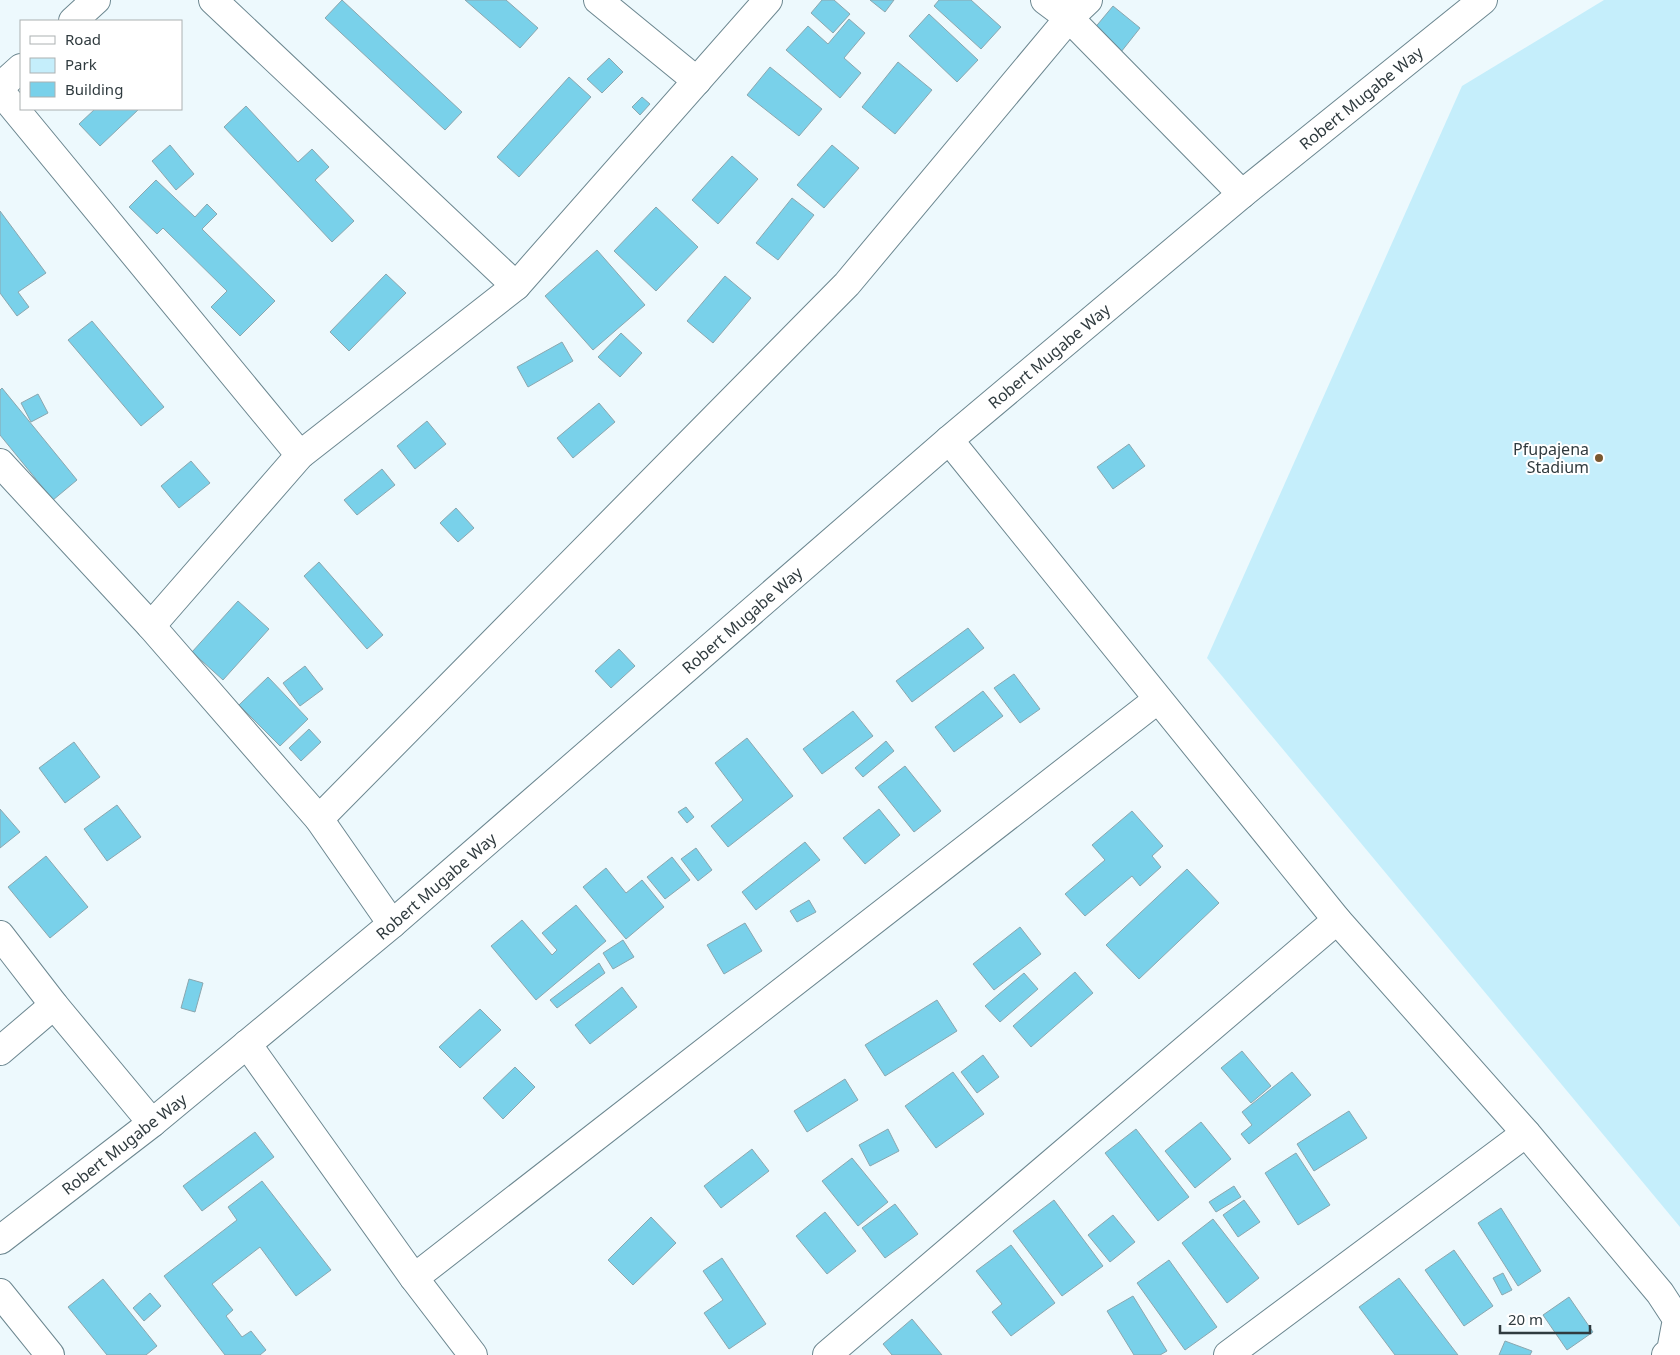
<svg xmlns="http://www.w3.org/2000/svg" width="1680" height="1355" font-family="'Noto Sans',sans-serif">
	<style>
		.green { fill: #c5eefb }
		.building { fill: #79d1ea; stroke: #8ba7af }
		.lines { fill: none; stroke-linecap: round; stroke-linejoin: round }
		.minor-casing { stroke: #6c8790; stroke-width: 30 }
		.tertiary-casing { stroke: #6c8790; stroke-width: 30 }
		.minor { stroke: #fff; stroke-width: 28 }
		.tertiary { stroke: #fff; stroke-width: 28 }
		.poi-dot { fill: #7a5830; stroke: #fff; stroke-width: 2 }
		.labels { text-anchor: middle; stroke-width: 4; stroke-linejoin: round; paint-order: stroke }
		.street-label { font-size: 16px; fill: #303b3f; stroke: #fff }
		.poi-label { font-size: 16px; fill: #303b3f; stroke: #fff; text-anchor: end }
	</style>
	<rect width="100%" height="100%" fill="#edf9fd"/>
	<!-- green -->
	<path class="green" d="M 1604,0 L 1680,0 L 1680,1227 L 1207,658 L 1462,86 Z"/>
	<!-- building -->
	<g class="building">
		<path d="M 342,0 L 462,112 L 445,130 L 325,18 Z"/>
		<path d="M 465,0 L 506,0 L 538,28 L 520,48 Z"/>
		<path d="M 822,0 L 834,0 L 850,14 L 833,33 L 811,13 Z"/>
		<path d="M 870,0 L 894,0 L 885,12 Z"/>
		<path d="M 939,0 L 971,0 L 1001,27 L 981,49 L 934,6 Z"/>
		<path d="M 1113,6 L 1140,28 L 1121,52 L 1093,30 Z"/>
		<path d="M 929,14 L 978,60 L 957,82 L 909,36 Z"/>
		<path d="M 849,19 L 865,33 L 844,58 L 861,73 L 840,98 L 786,50 L 808,26 L 828,44 Z"/>
		<path d="M 609,58 L 623,72 L 602,93 L 587,79 Z"/>
		<path d="M 898,62 L 932,90 L 895,134 L 862,107 Z"/>
		<path d="M 770,67 L 822,109 L 799,136 L 747,95 Z"/>
		<path d="M 569,77 L 591,97 L 519,177 L 497,157 Z"/>
		<path d="M 642,97 L 650,104 L 640,115 L 632,107 Z"/>
		<path d="M 246,106 L 298,162 L 312,149 L 329,167 L 315,180 L 354,221 L 332,242 L 224,127 Z"/>
		<path d="M 95,109 L 139,109 L 100,146 L 79,124 Z"/>
		<path d="M 170,145 L 194,174 L 176,190 L 152,161 Z"/>
		<path d="M 832,145 L 859,168 L 824,208 L 797,185 Z"/>
		<path d="M 732,156 L 758,179 L 718,224 L 692,200 Z"/>
		<path d="M 156,180 L 195,217 L 207,204 L 217,214 L 202,229 L 275,301 L 240,336 L 211,307 L 227,291 L 163,228 L 157,234 L 129,207 Z"/>
		<path d="M 792,198 L 814,215 L 778,260 L 756,243 Z"/>
		<path d="M 656,207 L 698,247 L 656,291 L 614,251 Z"/>
		<path d="M 0,211 L 46,273 L 18,292 L 29,307 L 17,316 L 0,293 Z"/>
		<path d="M 597,250 L 645,305 L 593,350 L 545,296 Z"/>
		<path d="M 386,274 L 406,293 L 349,351 L 330,332 Z"/>
		<path d="M 725,276 L 751,298 L 713,343 L 687,321 Z"/>
		<path d="M 92,321 L 164,407 L 141,426 L 68,340 Z"/>
		<path d="M 621,333 L 642,353 L 620,377 L 598,357 Z"/>
		<path d="M 562,342 L 573,361 L 528,387 L 517,367 Z"/>
		<path d="M 2,388 L 77,480 L 53,500 L 0,435 L 0,390 Z"/>
		<path d="M 38,394 L 48,413 L 31,422 L 21,403 Z"/>
		<path d="M 599,403 L 615,422 L 573,458 L 557,438 Z"/>
		<path d="M 427,421 L 446,444 L 415,469 L 397,446 Z"/>
		<path d="M 1129,444 L 1145,466 L 1113,489 L 1097,467 Z"/>
		<path d="M 191,461 L 210,483 L 179,508 L 161,486 Z"/>
		<path d="M 382,469 L 395,485 L 357,515 L 344,500 Z"/>
		<path d="M 456,508 L 474,528 L 458,542 L 440,523 Z"/>
		<path d="M 319,562 L 383,635 L 367,649 L 304,576 Z"/>
		<path d="M 238,601 L 269,629 L 223,680 L 192,652 Z"/>
		<path d="M 968,628 L 984,648 L 912,702 L 896,681 Z"/>
		<path d="M 619,649 L 635,666 L 611,688 L 595,671 Z"/>
		<path d="M 305,666 L 323,689 L 300,706 L 283,683 Z"/>
		<path d="M 1014,674 L 1040,709 L 1020,723 L 994,688 Z"/>
		<path d="M 268,677 L 308,719 L 280,746 L 239,705 Z"/>
		<path d="M 983,691 L 1003,716 L 954,752 L 935,727 Z"/>
		<path d="M 853,711 L 873,736 L 822,774 L 803,749 Z"/>
		<path d="M 309,729 L 321,742 L 301,761 L 289,748 Z"/>
		<path d="M 747,738 L 793,796 L 728,847 L 711,826 L 743,800 L 715,763 Z"/>
		<path d="M 886,741 L 894,751 L 863,777 L 855,768 Z"/>
		<path d="M 74,742 L 100,777 L 65,803 L 39,768 Z"/>
		<path d="M 905,766 L 941,811 L 914,832 L 878,787 Z"/>
		<path d="M 117,805 L 141,837 L 107,861 L 84,829 Z"/>
		<path d="M 686,807 L 694,817 L 687,823 L 678,812 Z"/>
		<path d="M 0,809 L 20,832 L 0,848 Z"/>
		<path d="M 879,809 L 900,835 L 865,864 L 843,838 Z"/>
		<path d="M 1132,811 L 1163,846 L 1152,856 L 1161,867 L 1140,886 L 1132,876 L 1085,916 L 1065,894 L 1105,860 L 1092,845 Z"/>
		<path d="M 805,842 L 820,860 L 756,910 L 742,892 Z"/>
		<path d="M 696,848 L 712,870 L 698,881 L 681,859 Z"/>
		<path d="M 46,856 L 88,907 L 50,938 L 8,887 Z"/>
		<path d="M 672,857 L 690,880 L 665,899 L 647,877 Z"/>
		<path d="M 606,868 L 626,893 L 642,880 L 664,907 L 626,939 L 583,887 Z"/>
		<path d="M 1187,869 L 1219,903 L 1139,979 L 1106,945 Z"/>
		<path d="M 809,900 L 816,912 L 797,922 L 790,911 Z"/>
		<path d="M 576,905 L 606,941 L 536,1000 L 491,946 L 522,920 L 552,955 L 557,950 L 542,933 Z"/>
		<path d="M 745,923 L 762,951 L 724,974 L 707,945 Z"/>
		<path d="M 1020,927 L 1041,954 L 994,990 L 973,964 Z"/>
		<path d="M 623,940 L 634,957 L 613,969 L 603,953 Z"/>
		<path d="M 599,963 L 605,973 L 557,1008 L 550,1000 Z"/>
		<path d="M 1075,972 L 1093,993 L 1031,1047 L 1013,1026 Z"/>
		<path d="M 1024,973 L 1038,989 L 1000,1022 L 985,1006 Z"/>
		<path d="M 189,979 L 203,983 L 195,1012 L 181,1008 Z"/>
		<path d="M 622,987 L 637,1007 L 590,1044 L 575,1025 Z"/>
		<path d="M 937,1000 L 957,1031 L 885,1076 L 865,1045 Z"/>
		<path d="M 480,1009 L 501,1030 L 460,1068 L 439,1047 Z"/>
		<path d="M 1242,1051 L 1271,1086 L 1251,1103 L 1221,1068 Z"/>
		<path d="M 983,1055 L 999,1077 L 977,1093 L 961,1072 Z"/>
		<path d="M 515,1067 L 535,1087 L 503,1119 L 483,1098 Z"/>
		<path d="M 953,1072 L 984,1114 L 936,1148 L 905,1106 Z"/>
		<path d="M 1292,1072 L 1311,1095 L 1249,1144 L 1241,1134 L 1252,1125 L 1242,1112 Z"/>
		<path d="M 845,1079 L 858,1100 L 807,1132 L 794,1111 Z"/>
		<path d="M 1349,1111 L 1367,1138 L 1314,1171 L 1297,1144 Z"/>
		<path d="M 1201,1122 L 1231,1159 L 1195,1188 L 1165,1151 Z"/>
		<path d="M 888,1129 L 899,1151 L 870,1166 L 859,1145 Z"/>
		<path d="M 1136,1129 L 1189,1197 L 1158,1221 L 1105,1153 Z"/>
		<path d="M 255,1132 L 274,1157 L 202,1211 L 183,1186 Z"/>
		<path d="M 752,1149 L 769,1171 L 721,1208 L 704,1186 Z"/>
		<path d="M 1296,1153 L 1330,1205 L 1298,1225 L 1265,1173 Z"/>
		<path d="M 852,1158 L 888,1202 L 858,1226 L 822,1181 Z"/>
		<path d="M 262,1181 L 331,1270 L 296,1296 L 260,1247 L 212,1284 L 233,1310 L 226,1316 L 242,1337 L 251,1331 L 266,1350 L 260,1355 L 225,1355 L 164,1276 L 237,1220 L 228,1207 Z"/>
		<path d="M 1234,1186 L 1241,1197 L 1216,1212 L 1209,1202 Z"/>
		<path d="M 1054,1200 L 1103,1266 L 1062,1296 L 1013,1231 Z"/>
		<path d="M 1244,1200 L 1260,1222 L 1238,1237 L 1223,1215 Z"/>
		<path d="M 895,1204 L 918,1234 L 885,1258 L 862,1228 Z"/>
		<path d="M 1501,1208 L 1541,1271 L 1518,1286 L 1478,1223 Z"/>
		<path d="M 825,1212 L 856,1251 L 827,1274 L 796,1236 Z"/>
		<path d="M 1113,1215 L 1135,1242 L 1110,1262 L 1088,1235 Z"/>
		<path d="M 651,1217 L 676,1243 L 633,1285 L 608,1260 Z"/>
		<path d="M 1213,1219 L 1259,1278 L 1227,1303 L 1182,1243 Z"/>
		<path d="M 1011,1245 L 1055,1303 L 1011,1336 L 992,1312 L 1002,1304 L 976,1271 Z"/>
		<path d="M 1454,1250 L 1493,1306 L 1464,1326 L 1425,1270 Z"/>
		<path d="M 722,1258 L 766,1324 L 729,1349 L 704,1313 L 723,1300 L 703,1271 Z"/>
		<path d="M 1169,1260 L 1217,1327 L 1185,1350 L 1137,1283 Z"/>
		<path d="M 1503,1273 L 1512,1290 L 1502,1295 L 1493,1278 Z"/>
		<path d="M 1399,1278 L 1458,1355 L 1395,1355 L 1359,1307 Z"/>
		<path d="M 103,1279 L 157,1346 L 146,1355 L 107,1355 L 68,1307 Z"/>
		<path d="M 150,1293 L 161,1306 L 144,1321 L 133,1308 Z"/>
		<path d="M 1133,1296 L 1167,1351 L 1160,1355 L 1134,1355 L 1107,1311 Z"/>
		<path d="M 1569,1297 L 1593,1332 L 1567,1350 L 1543,1315 Z"/>
		<path d="M 912,1319 L 942,1355 L 892,1355 L 883,1344 Z"/>
		<path d="M 1505,1341 L 1532,1351 L 1530,1355 L 1499,1355 Z"/>
	</g>
	<g class="lines">
		<!-- minor casing -->
		<g class="minor-casing">
			<g id="minor">
				<path d="M 213,0 L 516,286"/>
				<path d="M 598,0 L 697,81"/>
				<path d="M 1045,0 L 1069,18 L 1242,194"/>
				<path d="M 73,21 L 96,0"/>
				<path d="M 0,87 L 21,68"/>
				<path d="M 0,91 L 300,455"/>
				<path d="M 949,440 L 1337,920 L 1526,1133 L 1660,1293 L 1677,1319 L 1671,1351 L 1666,1355"/>
				<path d="M 0,463 L 151,626 L 319,819 L 392,924"/>
				<path d="M 151,626 L 300,455 L 516,286 L 768,0"/>
				<path d="M 319,819 L 847,284 L 1069,18 L 1088,0"/>
				<path d="M 0,935 L 54,1005 L 152,1123"/>
				<path d="M 0,1051 L 54,1005"/>
				<path d="M 414,1278 L 1157,700"/>
				<path d="M 0,1293 L 50,1355"/>
				<path d="M 827,1355 L 1337,920"/>
				<path d="M 1228,1355 L 1526,1133"/>
			</g>
		</g>
		<!-- tertiary casing -->
		<g class="tertiary-casing">
			<g id="tertiary">
				<path d="M 247,1044 L 414,1278 L 473,1355"/>
				<path d="M 0,1240 L 152,1123 L 392,924 L 949,440 L 1242,194 L 1483,0"/>
			</g>
		</g>
		<!-- minor -->
		<use href="#minor" class="minor"/>
		<!-- tertiary -->
		<use href="#tertiary" class="tertiary"/>
	</g>
	<!-- markers -->
	<circle class="poi-dot" cx="1599" cy="458" r="5"/>
	<g class="labels">
		<!-- street labels -->
		<g class="street-label">
			<text transform="translate(1361 98) rotate(-39)" y="6">Robert Mugabe Way</text>
			<text transform="translate(1049 356) rotate(-40)" y="6">Robert Mugabe Way</text>
			<text transform="translate(742 620) rotate(-41)" y="6">Robert Mugabe Way</text>
			<text transform="translate(436 886) rotate(-41)" y="6">Robert Mugabe Way</text>
			<text transform="translate(124 1144) rotate(-38)" y="6">Robert Mugabe Way</text>
		</g>
		<!-- poi labels -->
		<g class="poi-label">
			<text x="1589" y="455">Pfupajena<tspan x="1589" dy="18">Stadium</tspan></text>
		</g>
	</g>
	<!-- legend -->
	<rect x="20" y="20" width="162" height="90" fill="#ffffff" stroke="#acb1b2"/>
	<rect x="30" y="36" width="25" height="8" fill="#ffffff" stroke="#acb1b2"/>
	<text x="65" y="45" font-size="15" fill="#303b3f">Road</text>
	<rect x="30" y="58" width="25" height="15" fill="#c5eefb" stroke="#acb1b2"/>
	<text x="65" y="70" font-size="15" fill="#303b3f">Park</text>
	<rect x="30" y="82" width="25" height="15" fill="#79d1ea" stroke="#acb1b2"/>
	<text x="65" y="95" font-size="15" fill="#303b3f">Building</text>
	<!-- scale -->
	<path d="M1500 1325v8h90v-8" fill="none" stroke="#303b3f" stroke-width="2.5"/>
	<text x="1508" y="1325" font-size="15" fill="#303b3f" stroke="#ffffff" stroke-width="4" paint-order="stroke">20 m</text>
</svg>
